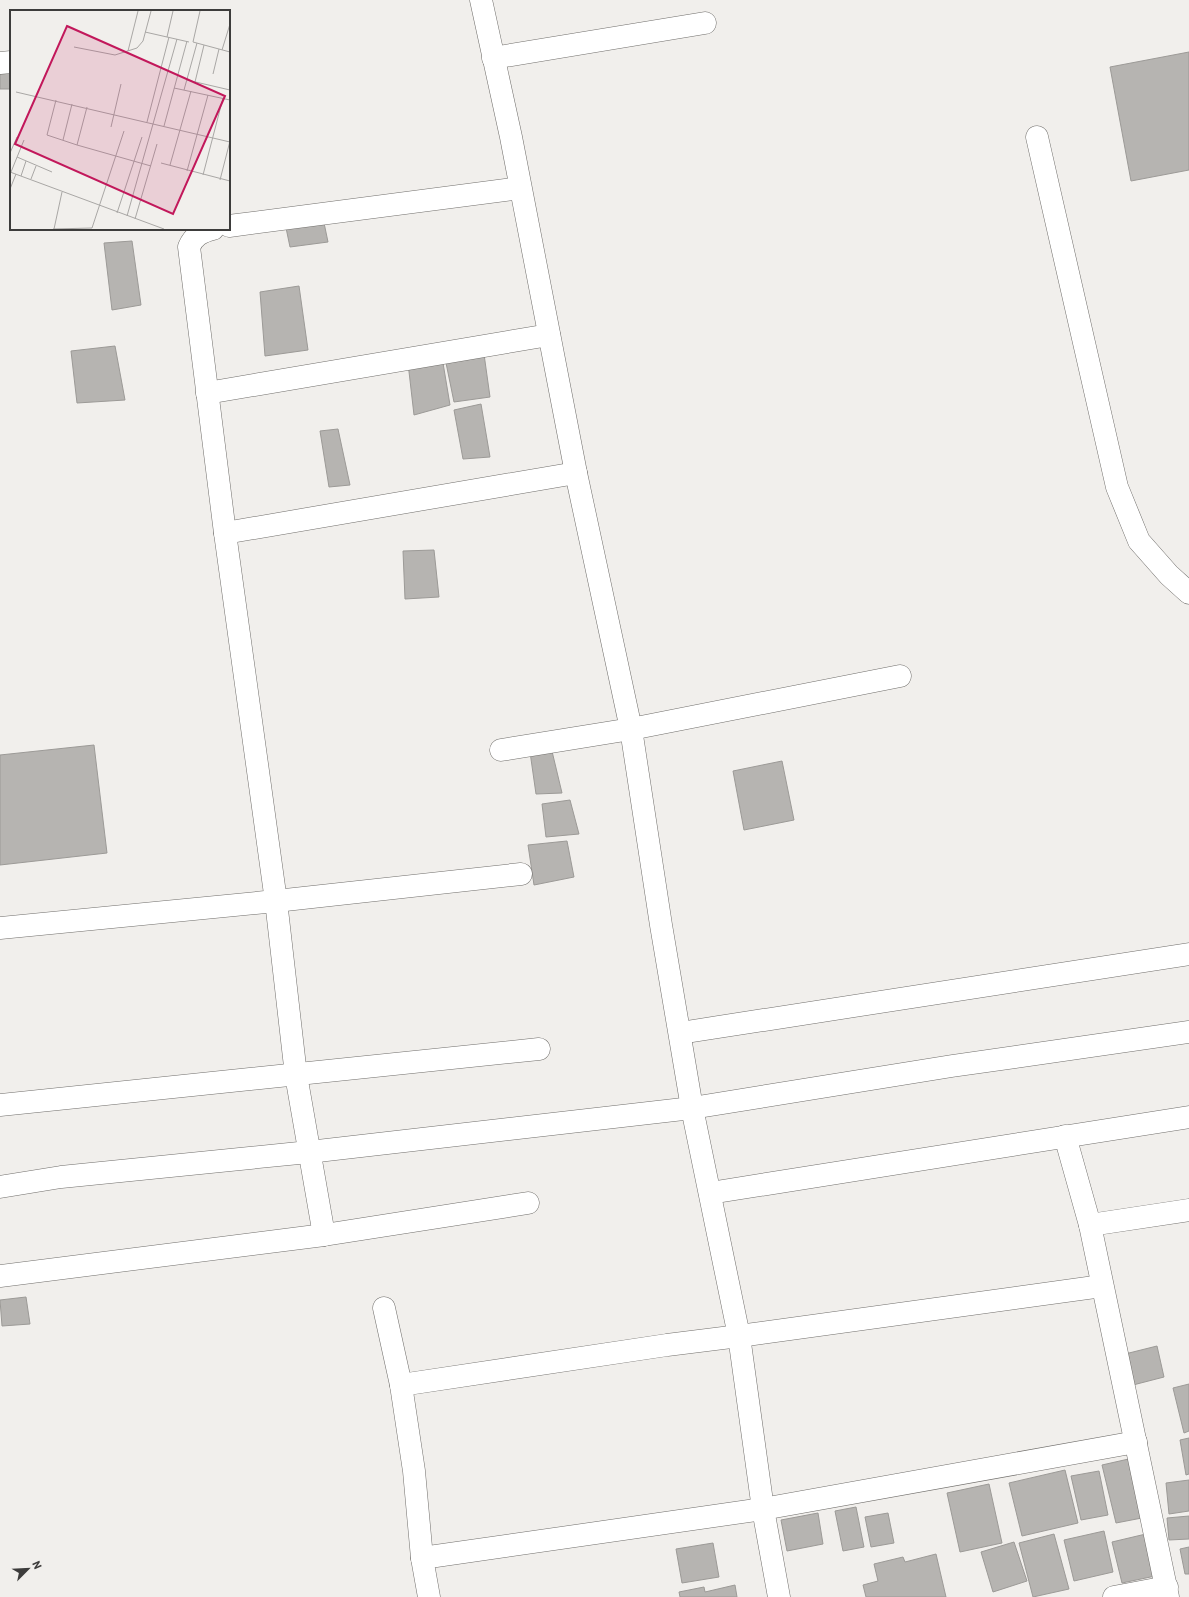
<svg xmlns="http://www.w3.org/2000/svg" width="1189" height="1597" font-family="Barlow,sans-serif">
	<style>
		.building { fill: #b6b4b1; stroke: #9c9a97 }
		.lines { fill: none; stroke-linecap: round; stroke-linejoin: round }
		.minor-casing { stroke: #706e6b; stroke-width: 23 }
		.minor { stroke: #fff; stroke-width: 22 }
		.inset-road { fill: none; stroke: #a9a7a5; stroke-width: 1 }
		.view { fill: #c2185b; fill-opacity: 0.15; stroke: #c2185b; stroke-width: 2 }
		.inset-edge { fill: none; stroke: #3d3c3b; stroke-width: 2 }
	</style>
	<rect width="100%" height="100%" fill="#f1efec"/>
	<!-- building -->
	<g class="building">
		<path d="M 1189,52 L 1189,170 L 1131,181 L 1110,67 Z"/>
		<path d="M 11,64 L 11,89 L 0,89 L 0,65 Z"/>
		<path d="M 323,218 L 328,242 L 290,247 L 285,223 Z"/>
		<path d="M 132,241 L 141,305 L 112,310 L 104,243 Z"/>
		<path d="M 299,286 L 308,350 L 265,356 L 260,292 Z"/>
		<path d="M 115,346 L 125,400 L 77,403 L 71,351 Z"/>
		<path d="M 483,347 L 490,397 L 454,402 L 445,358 Z"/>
		<path d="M 442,357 L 450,405 L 414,415 L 408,363 Z"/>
		<path d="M 481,404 L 490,457 L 463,459 L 454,410 Z"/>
		<path d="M 338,429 L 350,485 L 329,487 L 320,431 Z"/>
		<path d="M 434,550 L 439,597 L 405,599 L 403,551 Z"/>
		<path d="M 94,745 L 107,853 L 0,865 L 0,755 Z"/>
		<path d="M 551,747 L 562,793 L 536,794 L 530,752 Z"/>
		<path d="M 782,761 L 794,820 L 744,830 L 733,771 Z"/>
		<path d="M 570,800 L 579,834 L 546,837 L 542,804 Z"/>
		<path d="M 567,841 L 574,877 L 534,885 L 528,845 Z"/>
		<path d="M 26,1297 L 30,1324 L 2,1326 L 0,1300 Z"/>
		<path d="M 1157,1346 L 1164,1377 L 1133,1385 L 1125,1354 Z"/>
		<path d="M 1189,1384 L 1189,1431 L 1184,1433 L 1173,1388 Z"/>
		<path d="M 1189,1438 L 1189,1474 L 1186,1475 L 1180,1440 Z"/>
		<path d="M 1133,1458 L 1147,1517 L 1116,1523 L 1102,1465 Z"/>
		<path d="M 1065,1470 L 1078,1523 L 1022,1536 L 1009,1483 Z"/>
		<path d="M 1099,1471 L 1108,1515 L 1081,1520 L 1071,1476 Z"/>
		<path d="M 1189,1480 L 1189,1511 L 1169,1514 L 1166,1483 Z"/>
		<path d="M 989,1484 L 1002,1543 L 960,1552 L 947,1493 Z"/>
		<path d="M 856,1507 L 864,1547 L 843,1551 L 835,1511 Z"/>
		<path d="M 818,1513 L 823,1544 L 787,1551 L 781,1520 Z"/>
		<path d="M 888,1513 L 894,1543 L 871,1547 L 865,1517 Z"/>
		<path d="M 1189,1516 L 1189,1539 L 1169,1540 L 1167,1518 Z"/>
		<path d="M 1104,1531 L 1113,1572 L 1074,1581 L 1064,1540 Z"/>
		<path d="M 1150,1533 L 1160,1575 L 1122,1583 L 1112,1542 Z"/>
		<path d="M 1054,1534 L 1069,1589 L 1033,1597 L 1019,1543 Z"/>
		<path d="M 1014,1542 L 1027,1581 L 993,1592 L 981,1552 Z"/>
		<path d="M 713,1543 L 719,1577 L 682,1583 L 676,1549 Z"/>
		<path d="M 1189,1547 L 1189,1574 L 1185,1574 L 1180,1549 Z"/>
		<path d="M 936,1554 L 946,1597 L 866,1597 L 863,1585 L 878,1581 L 874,1564 L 903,1557 L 905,1562 Z"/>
		<path d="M 735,1585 L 737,1597 L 680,1597 L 679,1592 L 704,1587 L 705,1592 Z"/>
	</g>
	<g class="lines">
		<!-- minor casing -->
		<g class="minor-casing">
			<g id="minor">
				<path d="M 481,0 L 511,137 L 576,473 L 631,729 L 661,925 L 692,1108 L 739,1336 L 763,1509 L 779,1597"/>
				<path d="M 493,58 L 705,23"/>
				<path d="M 0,63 L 11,62"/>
				<path d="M 1037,137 L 1117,487 L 1139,541 L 1169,575 L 1189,593"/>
				<path d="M 229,226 L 520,188"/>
				<path d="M 213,229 C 202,232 194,235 189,247 L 225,533"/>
				<path d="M 207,393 L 549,335"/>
				<path d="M 501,750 L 631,729 L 900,676"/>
				<path d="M 0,928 L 276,901 L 521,874"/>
				<path d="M 680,1033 L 1189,954"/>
				<path d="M 0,1105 L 539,1049"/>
				<path d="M 1065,1136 L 1090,1225 L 1168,1597"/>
				<path d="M 0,1187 L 61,1177 L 309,1152 L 692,1108 L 952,1066 L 1189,1032"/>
				<path d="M 710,1193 L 1189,1117"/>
				<path d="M 1090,1225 L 1189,1210"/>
				<path d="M 324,1235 L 296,1075 L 276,901 L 225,533 L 576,473"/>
				<path d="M 0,1276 L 324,1235 L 528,1203"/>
				<path d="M 384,1308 L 401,1385 L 414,1471 L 422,1558 L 429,1597"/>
				<path d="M 401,1385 L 667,1345 L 739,1336 L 1102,1286"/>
				<path d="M 422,1558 L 763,1509 L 1136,1442"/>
				<path d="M 1114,1597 L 1167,1587"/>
			</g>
		</g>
		<!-- minor -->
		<use href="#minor" class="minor"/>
	</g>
	<!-- overview -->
	<g transform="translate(10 10)">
		<rect width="220" height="220" fill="#f1efec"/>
		<path class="inset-road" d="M 190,1 L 183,32 L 220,42M 135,22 L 179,32M 157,27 L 163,1M 64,37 L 105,45 L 127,38 L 133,31 L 141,1M 212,40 L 220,14M 118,41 L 128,1M 203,64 L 209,39M 177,70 L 220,80M 185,72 L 194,35M 164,78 L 220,90M 174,80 L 187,33M 6,82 L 220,132M 46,90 L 37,125 L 67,135M 77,97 L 67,135 L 141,156M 137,112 L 159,27M 154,116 L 177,31M 101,117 L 111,74M 53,130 L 62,94M 0,143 L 7,127M 7,147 L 42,162M 151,153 L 220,171M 160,155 L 181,81M 177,161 L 198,85M 0,162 L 154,219M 1,162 L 14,130M 193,165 L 213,88M 11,166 L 16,151M 21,169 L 26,156M 210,170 L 220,131M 0,179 L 6,164M 107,203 L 132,127M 117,206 L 167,29M 125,209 L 147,134M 43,219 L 82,218 L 114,121M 44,219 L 52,182"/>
		<path class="view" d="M 57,16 L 215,86 L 163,204 L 5,134 Z"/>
		<rect width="220" height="220" class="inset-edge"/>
	</g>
	<!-- north arrow -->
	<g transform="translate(28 1569) rotate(66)" stroke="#f1efec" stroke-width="3" paint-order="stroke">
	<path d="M0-3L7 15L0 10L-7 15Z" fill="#3d3c3b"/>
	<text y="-6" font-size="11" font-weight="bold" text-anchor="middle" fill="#3d3c3b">N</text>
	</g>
</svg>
